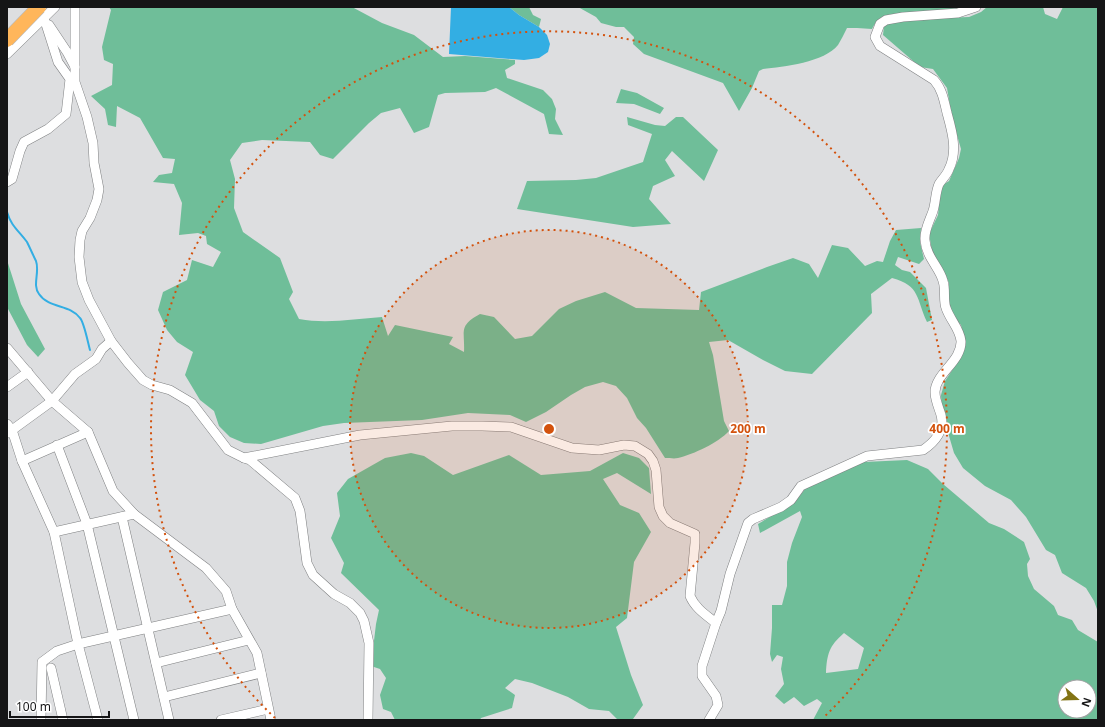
<svg xmlns="http://www.w3.org/2000/svg" width="1105" height="727" font-family="'Noto Sans',sans-serif">
	<style>
		.green { fill: #6fbe99; fill-rule: evenodd }
		.water { fill: #33aee3 }
		.lines { fill: none; stroke-linecap: round; stroke-linejoin: round }
		.stream { stroke: #33aee3; stroke-width: 2 }
		.minor-casing { stroke: #7f8082; stroke-width: 10 }
		.minor { stroke: #fff; stroke-width: 9 }
		.highway-bridge-casing { stroke: #b9b9b9; stroke-width: 15; stroke-linecap: butt }
		.highway-bridge { stroke: #ffb65b; stroke-width: 14 }
		.ring { fill: none; stroke: #d3520d; stroke-width: 2; stroke-dasharray: 2 4 }
		.centre { fill: #d3520d; stroke: #fff; stroke-width: 2 }
		.ring-label { font-size: 12px; text-anchor: middle; font-weight: bold; fill: #d3520d; stroke: #fff; stroke-width: 3.5; stroke-linejoin: round; paint-order: stroke }
	</style>
	<rect width="100%" height="100%" fill="#dddee0"/>
	<!-- green -->
	<g class="green">
		<path d="M 109,7 L 352,7 L 382,23 L 414,35 L 443,57 L 465,56 L 515,60 L 515,64 L 505,70 L 507,78 L 543,90 L 552,99 L 556,109 L 555,119 L 563,135 L 549,134 L 544,114 L 496,88 L 485,92 L 445,93 L 438,95 L 429,127 L 414,133 L 400,108 L 381,113 L 369,123 L 333,159 L 320,155 L 310,142 L 262,140 L 242,143 L 230,160 L 235,179 L 234,208 L 243,232 L 280,258 L 293,292 L 289,299 L 299,319 C 326,324 355,319 382,317 L 388,336 L 395,325 L 453,337 L 449,344 L 464,352 C 465,331 458,326 480,314 L 494,317 L 515,339 L 532,336 L 559,309 L 576,301 L 605,292 L 636,308 L 699,310 L 701,292 L 767,267 L 793,258 L 809,264 L 818,278 L 832,245 L 848,248 L 865,266 L 877,261 L 883,262 L 890,241 L 896,230 L 921,228 L 920,242 L 924,259 L 919,264 L 898,257 L 895,265 L 902,270 L 910,272 L 926,288 L 932,320 L 927,322 C 916,299 921,286 892,278 L 871,294 L 872,313 L 812,374 L 785,371 L 763,360 L 728,340 L 709,342 L 713,355 L 724,421 L 729,431 C 718,443 694,454 678,458 C 674,459 670,458 665,458 L 646,428 L 637,418 L 627,398 L 616,386 L 603,382 L 585,387 L 571,395 L 546,412 L 526,422 L 510,415 L 468,413 L 422,420 L 344,423 L 323,426 L 261,444 L 244,443 L 230,437 L 219,426 L 214,411 L 200,400 L 185,375 L 193,352 L 177,342 L 167,330 L 158,310 L 163,292 L 187,280 L 192,260 L 213,267 L 221,252 L 207,244 L 206,236 L 198,233 L 179,235 L 182,203 L 174,184 L 153,182 L 159,175 L 172,173 L 175,159 L 163,158 L 140,118 L 117,106 L 116,127 L 108,125 L 105,109 L 91,96 L 112,85 L 113,64 L 104,60 L 102,47 L 111,10 Z"/>
		<path d="M 509,7 L 529,7 L 533,15 L 541,19 L 539,27 L 519,15 Z"/>
		<path d="M 578,7 L 966,7 L 954,10 L 893,14 C 881,16 878,18 872,29 L 857,28 L 847,28 C 844,34 841,40 838,45 C 825,62 783,67 763,69 L 759,71 L 752,88 L 739,111 L 723,83 L 644,54 L 633,44 L 634,37 L 624,27 L 616,27 L 601,23 L 596,17 Z"/>
		<path d="M 987,7 L 1043,7 L 1045,14 L 1057,19 L 1063,7 L 1098,7 L 1098,612 L 1094,601 L 1086,588 L 1062,573 L 1055,555 L 1046,550 L 1026,517 L 1011,500 L 985,486 L 963,468 L 954,453 L 942,412 L 941,395 L 945,381 L 955,366 L 963,350 L 964,339 L 961,325 L 952,315 L 949,301 L 949,283 L 943,271 L 933,256 L 929,234 L 938,215 L 941,186 L 949,181 L 959,158 L 961,149 L 952,118 L 947,88 L 933,69 L 920,67 L 883,35 L 884,26 L 895,20 L 969,17 L 981,12 Z"/>
		<path d="M 621,89 L 637,93 L 664,108 L 660,114 L 634,104 L 616,103 Z"/>
		<path d="M 627,117 L 655,125 L 665,126 L 676,117 L 683,117 L 718,150 L 704,181 L 672,151 L 665,160 L 675,176 L 653,186 L 649,199 L 671,224 L 633,227 L 517,209 L 527,181 L 576,180 L 596,178 L 643,162 L 652,134 L 628,125 Z"/>
		<path d="M 7,260 L 21,304 L 45,349 L 38,357 L 27,345 L 7,307 Z"/>
		<path d="M 411,453 L 424,456 L 453,475 L 509,455 L 541,475 L 590,471 L 623,453 L 639,458 L 649,468 L 651,494 L 617,473 L 603,479 L 620,505 L 639,513 L 651,532 L 634,562 L 627,618 L 616,627 L 631,675 L 643,705 L 633,719 L 618,720 L 609,711 L 589,709 L 568,697 L 532,683 L 515,679 L 505,688 L 515,695 L 512,708 L 481,718 L 480,720 L 395,720 L 391,712 L 383,709 L 380,695 L 386,678 L 380,669 L 371,666 L 376,624 L 379,610 L 341,573 L 344,563 L 331,538 L 340,516 L 337,493 L 348,479 L 385,458 Z"/>
		<path d="M 907,460 L 928,469 L 943,484 L 989,523 L 1004,529 L 1024,542 L 1030,559 L 1027,564 L 1028,576 L 1034,589 L 1054,606 L 1058,615 L 1072,620 L 1078,630 L 1098,642 L 1098,720 L 813,720 L 822,703 L 817,699 L 804,706 L 794,697 L 784,704 L 775,696 L 784,684 L 781,669 L 783,657 L 777,655 L 772,662 L 770,654 L 772,628 L 772,605 L 782,605 L 787,586 L 787,562 L 792,543 L 802,517 L 800,511 L 760,533 L 758,524 L 795,502 L 805,489 L 842,471 L 864,462 ZM 844,633 L 864,648 L 858,669 L 826,673 C 827,654 829,646 844,633 ZM 1065,687 L 1089,687 L 1089,711 L 1065,711 Z"/>
	</g>
	<!-- water -->
	<path class="water" d="M 451,7 L 509,7 L 519,15 L 539,27 L 547,35 L 550,44 L 548,52 L 539,58 L 524,60 L 449,54 Z"/>
	<g class="lines">
		<!-- stream -->
		<path class="stream" d="M 7,212 C 11,226 19,231 27,242 C 30,248 33,255 36,261 C 40,272 32,285 39,294 C 49,309 70,304 80,318 C 84,322 88,343 90,350"/>
		<!-- minor casing -->
		<g class="minor-casing">
			<g id="minor">
				<path d="M 75,7 L 75,82 L 87,117 L 93,143 L 94,163 L 99,189 L 97,200 L 90,218 L 82,231 L 80,240 L 79,257 L 82,282 L 89,300 L 111,341 L 128,363 L 143,380 L 152,385 L 170,390 L 192,403 L 228,450 L 244,458 L 250,460 L 295,498 L 300,511 L 307,563 L 313,575 L 334,594 L 350,603 L 360,613 L 364,621 L 369,643 L 368,720"/>
				<path d="M 49,25 L 67,52 L 75,67"/>
				<path d="M 7,54 L 55,7"/>
				<path d="M 7,182 L 12,179 L 20,151 L 24,142 L 48,129 L 66,114 L 70,79 L 58,62 L 44,18"/>
				<path d="M 7,348 L 52,401 L 88,432 L 113,491 L 134,514"/>
				<path d="M 7,387 L 28,372"/>
				<path d="M 7,424 L 12,430 L 22,461 L 54,532 L 78,644 L 98,720"/>
				<path d="M 8,433 L 52,401 L 75,374 L 96,359 L 102,349 L 111,341"/>
				<path d="M 57,445 L 87,524 L 134,720"/>
				<path d="M 244,458 L 360,435 L 452,426 L 482,426 L 511,427 L 572,448 L 599,450 L 624,445 L 635,446 L 648,454 L 653,461 L 656,470 L 659,507 L 663,516 L 670,523 L 695,534 L 695,543 L 690,596 C 695,608 706,615 716,623"/>
				<path d="M 22,461 L 88,432"/>
				<path d="M 122,517 L 169,720"/>
				<path d="M 54,532 L 134,514 L 206,568 L 226,591 L 232,609 L 257,653 L 271,720"/>
				<path d="M 156,663 L 249,640"/>
				<path d="M 51,668 L 63,720"/>
				<path d="M 164,697 L 261,673"/>
				<path d="M 41,720 L 42,662 L 57,651 L 78,644 L 232,609"/>
				<path d="M 221,720 L 268,709"/>
				<path d="M 709,720 L 718,705 L 716,696 L 702,676 L 702,666 L 716,623 L 721,611 L 730,574 L 748,523 L 753,519 L 781,507 L 791,500 L 801,486 L 867,456 L 923,450 C 935,442 945,430 941,415 C 939,408 935,400 935,392 C 935,374 962,361 961,341 C 960,329 950,320 946,308 C 943,300 946,290 943,281 C 940,268 926,257 925,240 C 924,230 930,220 933,211 C 936,202 935,193 939,184 C 942,179 947,175 949,169 C 958,151 952,131 947,113 C 944,100 942,89 934,80 L 880,46 L 875,37 L 880,24 L 886,20 L 903,17 L 958,13 L 976,7"/>
			</g>
		</g>
		<!-- minor -->
		<use href="#minor" class="minor"/>
		<!-- highway-bridge casing -->
		<g class="highway-bridge-casing">
			<path id="highway-bridge" d="M 7,40 L 39,7"/>
		</g>
		<!-- highway-bridge -->
		<use href="#highway-bridge" class="highway-bridge"/>
	</g>
	<!-- distance rings -->
	<circle cx="549" cy="429" r="199" fill="#d3520d" fill-opacity=".12"/>
	<g class="ring">
		<circle cx="549" cy="429" r="199"/>
		<path d="M275 718A398 398 0 1 1 823 718"/>
	</g>
	<circle cx="549" cy="429" r="6" class="centre"/>
	<g class="ring-label">
		<text x="748" y="433">200 m</text>
		<text x="947" y="433">400 m</text>
	</g>
	<!-- border -->
	<rect width="1105" height="727" fill="none" stroke="#151516" stroke-width="16"/>
	<!-- north arrow -->
	<g transform="translate(1077 699) rotate(110)"><circle r="19" fill="#ffffff" stroke="#a1a1a2"/>
	<path d="M0-3L7 15L0 10L-7 15Z" fill="#827314"/>
	<text y="-6" font-size="11" font-weight="bold" text-anchor="middle" fill="#151516">N</text>
	</g>
	<!-- scale -->
	<path d="M10 711v6h99v-6" fill="none" stroke="#151516" stroke-width="2"/>
	<text x="16" y="711" font-size="12" fill="#151516" stroke="#ffffff" stroke-width="3" paint-order="stroke">100 m</text>
</svg>
